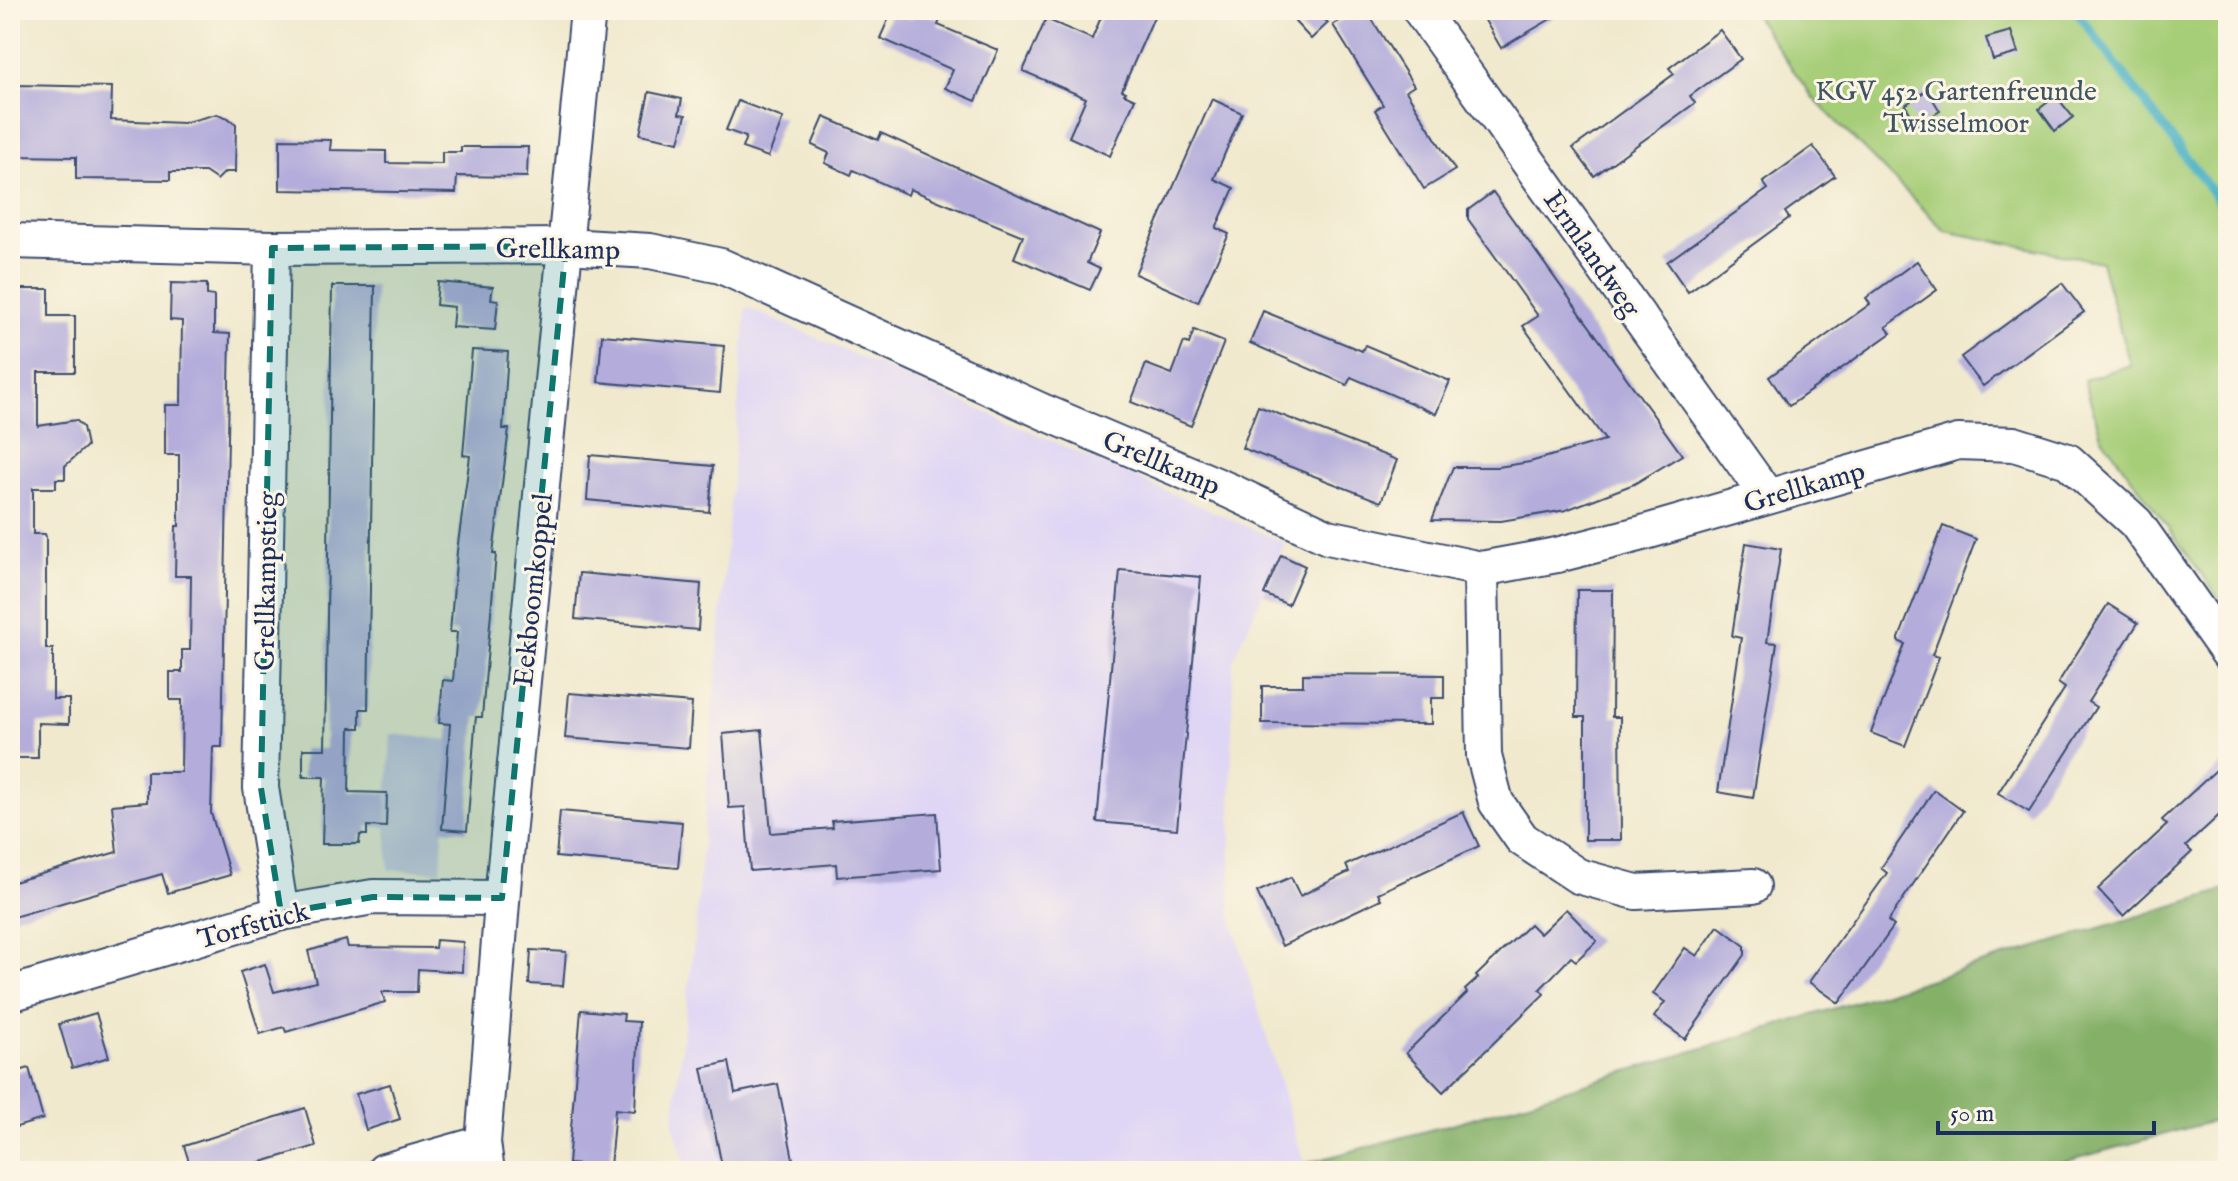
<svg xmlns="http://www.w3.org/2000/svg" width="2238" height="1181" font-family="'IM FELL English',serif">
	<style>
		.built { fill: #dfd5f5 }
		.industrial { fill: #c3c1db }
		.green { fill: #a6cd77; stroke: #607e6a; stroke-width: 2 }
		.forest { fill: #84b068; stroke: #507063; stroke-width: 2 }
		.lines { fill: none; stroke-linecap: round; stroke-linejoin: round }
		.stream { stroke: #43afc2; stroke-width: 9 }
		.building { fill: #b4addb }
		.minor-casing { stroke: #3b4b6f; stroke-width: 38 }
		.minor { stroke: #fff; stroke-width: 34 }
		.marked { fill: #0f766e; fill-opacity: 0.2; stroke: #0f766e; stroke-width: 6; stroke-dasharray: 16 10; stroke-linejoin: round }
		.labels { text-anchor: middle; stroke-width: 6; stroke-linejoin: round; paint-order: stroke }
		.park-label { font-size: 28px; fill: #3e5664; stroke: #fcf5e5 }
		.street-label { font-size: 28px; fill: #1b2f5e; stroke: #fcf5e5 }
	</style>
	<rect width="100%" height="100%" fill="#fcf5e5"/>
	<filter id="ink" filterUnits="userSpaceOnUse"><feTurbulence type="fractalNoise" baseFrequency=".0125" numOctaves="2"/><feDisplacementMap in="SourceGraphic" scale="16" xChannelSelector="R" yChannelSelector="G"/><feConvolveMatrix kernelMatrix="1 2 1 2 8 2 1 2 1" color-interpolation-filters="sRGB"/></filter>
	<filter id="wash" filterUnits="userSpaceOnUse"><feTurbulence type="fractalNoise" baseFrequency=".006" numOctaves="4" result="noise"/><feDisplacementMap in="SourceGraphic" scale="32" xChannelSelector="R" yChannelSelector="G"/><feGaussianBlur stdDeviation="1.8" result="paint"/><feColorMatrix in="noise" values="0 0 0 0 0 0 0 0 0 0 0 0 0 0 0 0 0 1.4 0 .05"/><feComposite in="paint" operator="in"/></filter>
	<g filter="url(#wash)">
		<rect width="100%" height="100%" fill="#f0e9cd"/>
		<!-- built -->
		<path class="built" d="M 746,307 L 1285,543 L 1233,661 L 1230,913 L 1304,1163 L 1278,1171 L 687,1171 L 673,1123 L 695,931 Z"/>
		<!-- industrial -->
		<path class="industrial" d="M 391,734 L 449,740 L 441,871 L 389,870 L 386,827 Z"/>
		<!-- green -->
		<path class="green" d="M 1751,10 L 2228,10 L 2228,610 L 2101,436 L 2084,380 L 2130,365 L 2101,262 L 1945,231 L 1813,98 Z"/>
		<!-- forest -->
		<path class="forest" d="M 2228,889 L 2228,1117 L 2031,1171 L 1278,1171 L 1459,1122 Z"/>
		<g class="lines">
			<!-- stream -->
			<path class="stream" d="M 2075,10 L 2228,213"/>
		</g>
		<g id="blocks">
			<!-- building -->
			<g class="building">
				<path d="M 915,10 L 940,20 L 938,25 L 998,50 L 976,101 L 945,88 L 953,70 L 880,38 L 892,11 L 911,19 Z"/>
				<path d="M 1104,10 L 1157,10 L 1122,90 L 1126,92 L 1124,94 L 1135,99 L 1110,156 L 1069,137 L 1086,98 L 1023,71 L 1046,19 L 1092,39 Z"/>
				<path d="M 1308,10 L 1316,10 L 1328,23 L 1311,39 L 1295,22 Z"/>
				<path d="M 1358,10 L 1366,10 L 1414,86 L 1406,91 L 1455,170 L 1424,189 L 1375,110 L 1383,105 L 1333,25 Z"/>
				<path d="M 1496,10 L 1566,10 L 1501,48 L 1483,17 Z"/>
				<path d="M 1720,30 L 1741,59 L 1690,96 L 1695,103 L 1594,176 L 1573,148 L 1674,74 L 1669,68 Z"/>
				<path d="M 2011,31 L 2018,53 L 1993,60 L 1986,38 Z"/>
				<path d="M 16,85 L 112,87 L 111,120 L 183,123 L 217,114 L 228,118 L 236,124 L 235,172 L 225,172 L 217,180 L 205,172 L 170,172 L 170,180 L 76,179 L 76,157 L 15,156 Z"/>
				<path d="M 1927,90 L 1940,111 L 1918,125 L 1905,105 Z"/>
				<path d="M 649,92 L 682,99 L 679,114 L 686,115 L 679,142 L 640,134 Z"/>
				<path d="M 2056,96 L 2073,117 L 2055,131 L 2039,109 Z"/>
				<path d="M 1212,99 L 1242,113 L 1214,179 L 1234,188 L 1216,228 L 1229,234 L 1198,302 L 1135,274 Z"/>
				<path d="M 738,101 L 783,118 L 768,157 L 742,148 L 746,137 L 726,130 Z"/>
				<path d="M 824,117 L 878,140 L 881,133 L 1100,233 L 1087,263 L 1100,269 L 1090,290 L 1014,258 L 1023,236 L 910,189 L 908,195 L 853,170 L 851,175 L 825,163 L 829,153 L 812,145 Z"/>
				<path d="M 280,139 L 331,140 L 330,150 L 386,151 L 386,163 L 442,164 L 442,152 L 461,152 L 461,147 L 528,147 L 527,177 L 457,176 L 456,193 L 280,190 Z"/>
				<path d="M 1813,146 L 1835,176 L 1785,212 L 1789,218 L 1688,292 L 1667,262 L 1768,189 L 1763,182 Z"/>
				<path d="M 1493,192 L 1682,455 L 1634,484 L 1566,510 L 1501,521 L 1432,520 L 1453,467 L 1498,467 L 1530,462 L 1605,440 L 1523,326 L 1538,316 L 1468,219 L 1468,210 Z"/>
				<path d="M 1917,261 L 1937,290 L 1886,327 L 1891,333 L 1789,406 L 1769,377 L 1870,304 L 1866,298 Z"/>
				<path d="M 438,282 L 493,287 L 491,299 L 498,300 L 495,330 L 452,327 L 454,307 L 436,305 Z"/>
				<path d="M 171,283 L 207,284 L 207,295 L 214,296 L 214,333 L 230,334 L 222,747 L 213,747 L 211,813 L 230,875 L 168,893 L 162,874 L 10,918 L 10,883 L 117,852 L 112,805 L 147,802 L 147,772 L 181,772 L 182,700 L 170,700 L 170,672 L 182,672 L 182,650 L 190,650 L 191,576 L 175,576 L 176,526 L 179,526 L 179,455 L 165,455 L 165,405 L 181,405 L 182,321 L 170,320 Z"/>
				<path d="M 2062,283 L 2084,312 L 1983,386 L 1961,357 Z"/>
				<path d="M 332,286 L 375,286 L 368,709 L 360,709 L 360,728 L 350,728 L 349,792 L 387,793 L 386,827 L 367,826 L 367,835 L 360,835 L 359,844 L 322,844 L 324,777 L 303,777 L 303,749 L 325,749 Z"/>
				<path d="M 10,289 L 49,289 L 49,316 L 75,316 L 75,372 L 38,372 L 38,426 L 76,420 L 83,427 L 87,446 L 65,466 L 65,479 L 56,479 L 56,488 L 33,488 L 33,534 L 45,534 L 46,537 L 46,649 L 53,649 L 53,699 L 69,699 L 69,724 L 38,723 L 38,758 L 10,758 Z"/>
				<path d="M 1263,311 L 1362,351 L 1365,345 L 1450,381 L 1436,414 L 1351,377 L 1347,385 L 1250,343 Z"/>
				<path d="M 1194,330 L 1224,342 L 1191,426 L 1131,402 L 1146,364 L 1172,374 L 1184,342 L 1189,344 Z"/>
				<path d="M 602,335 L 724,346 L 720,393 L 598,382 Z"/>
				<path d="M 472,350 L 508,352 L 503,429 L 509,429 L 493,554 L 496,554 L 482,717 L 476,717 L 475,726 L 467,831 L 442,829 L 450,724 L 439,723 L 443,680 L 453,681 L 457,632 L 450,632 L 457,551 L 470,456 L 463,455 Z"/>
				<path d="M 1258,406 L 1397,460 L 1381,502 L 1242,448 Z"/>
				<path d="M 590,455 L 713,466 L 709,512 L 587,500 Z"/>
				<path d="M 1943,526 L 1976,539 L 1932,655 L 1939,657 L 1905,746 L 1871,733 L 1905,644 L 1898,641 Z"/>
				<path d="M 1746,543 L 1781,549 L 1767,642 L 1777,643 L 1753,798 L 1718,792 L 1741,638 L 1732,636 Z"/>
				<path d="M 1281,555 L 1305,566 L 1288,605 L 1264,594 Z"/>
				<path d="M 1120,570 L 1201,577 L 1177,829 L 1097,822 Z"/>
				<path d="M 579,573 L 701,584 L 698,630 L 575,619 Z"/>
				<path d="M 1577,590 L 1613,590 L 1612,717 L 1620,717 L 1621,840 L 1585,840 L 1585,717 L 1576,717 Z"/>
				<path d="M 2108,604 L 2138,623 L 2088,702 L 2096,707 L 2029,812 L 1998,793 L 2065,688 L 2058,683 Z"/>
				<path d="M 1303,674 L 1444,675 L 1444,698 L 1431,698 L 1431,724 L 1262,723 L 1262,686 L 1303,686 Z"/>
				<path d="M 569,693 L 692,703 L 689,748 L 565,738 Z"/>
				<path d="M 762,730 L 771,833 L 833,828 L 832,821 L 937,813 L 941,869 L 837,877 L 836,864 L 750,871 L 745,807 L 729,808 L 723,734 Z"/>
				<path d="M 2228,759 L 2228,807 L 2186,846 L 2192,852 L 2123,916 L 2098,889 L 2167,825 L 2162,820 Z"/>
				<path d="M 1934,790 L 1963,811 L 1888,921 L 1894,926 L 1839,1003 L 1809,982 L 1887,873 L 1881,868 Z"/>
				<path d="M 560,811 L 682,822 L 678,868 L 556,857 Z"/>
				<path d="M 1463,812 L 1479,846 L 1378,893 L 1381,899 L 1282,946 L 1257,892 L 1291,877 L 1300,896 L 1349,872 L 1346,865 Z"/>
				<path d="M 1566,909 L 1597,941 L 1576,961 L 1571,957 L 1540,989 L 1544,994 L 1443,1092 L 1406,1053 L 1467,993 L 1465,990 L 1478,978 L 1476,976 L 1530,924 L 1540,934 Z"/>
				<path d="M 1718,926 L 1745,946 L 1745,955 L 1685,1039 L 1654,1017 L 1665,1002 L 1653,994 L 1685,948 L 1697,956 Z"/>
				<path d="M 346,940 L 348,947 L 435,948 L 436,940 L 463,942 L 462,972 L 418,969 L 417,992 L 382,992 L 385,1002 L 286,1032 L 284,1027 L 260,1034 L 240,972 L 265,964 L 274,992 L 316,982 L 308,951 Z"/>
				<path d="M 531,950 L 566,952 L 563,986 L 529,984 Z"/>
				<path d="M 581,1010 L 624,1014 L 623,1021 L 639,1022 L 635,1111 L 615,1109 L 610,1167 L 568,1164 Z"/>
				<path d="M 96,1013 L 109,1057 L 72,1068 L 59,1024 Z"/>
				<path d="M 729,1062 L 735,1093 L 778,1084 L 794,1164 L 756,1171 L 723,1171 L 702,1068 Z"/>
				<path d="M 29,1068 L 43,1119 L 10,1129 L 10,1074 Z"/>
				<path d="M 390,1084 L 400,1119 L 366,1130 L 356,1094 Z"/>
				<path d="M 305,1108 L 316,1146 L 231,1171 L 192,1171 L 184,1146 Z"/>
			</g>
		</g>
	</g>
	<g filter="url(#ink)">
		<use href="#blocks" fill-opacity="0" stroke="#3b4b6f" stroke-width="2"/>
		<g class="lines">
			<!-- minor casing -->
			<g class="minor-casing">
				<g id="minor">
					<path d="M 1420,10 L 1767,496"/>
					<path d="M 10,241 L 272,248 L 566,246 L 650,251 L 721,266 L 1044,412 L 1230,491 L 1328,537 L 1481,569 L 1557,555 L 1639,534 L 1958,442 L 2014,444 L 2068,461 L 2136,523 L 2228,653"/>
					<path d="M 272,248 L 261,788 L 281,913"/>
					<path d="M 1481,569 L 1484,756 L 1496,802 L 1522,839 L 1578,876 L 1636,892 L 1753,886"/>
					<path d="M 10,994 L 281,913 L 373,897 L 502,898"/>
					<path d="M 384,1171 L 483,1143"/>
					<path d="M 487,1171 L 483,1143 L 504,877 L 588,10"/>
				</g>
			</g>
			<!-- minor -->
			<use href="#minor" class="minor"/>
		</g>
	</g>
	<!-- marked area -->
	<path class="marked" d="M 566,246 L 502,898 L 373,897 L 281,913 L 261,788 L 272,248 Z"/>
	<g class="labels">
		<!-- park labels -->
		<g class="park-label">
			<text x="1956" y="100">KGV 452 Gartenfreunde<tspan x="1956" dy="32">Twisselmoor</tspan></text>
		</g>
		<!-- street labels -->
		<g class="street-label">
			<text transform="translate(558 248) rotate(1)" y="10">Grellkamp</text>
			<text transform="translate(1593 253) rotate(55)" y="10">Ermlandweg</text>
			<text transform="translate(1162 462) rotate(23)" y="10">Grellkamp</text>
			<text transform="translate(1804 486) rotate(-16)" y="10">Grellkamp</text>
			<text transform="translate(265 581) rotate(-89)" y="10">Grellkampstieg</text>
			<text transform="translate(532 590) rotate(-84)" y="10">Eekboomkoppel</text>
			<text transform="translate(253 924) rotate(-15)" y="10">Torfstück</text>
		</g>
	</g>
	<!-- margin -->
	<rect width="2238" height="1181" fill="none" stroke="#fcf5e5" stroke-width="40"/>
	<!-- scale -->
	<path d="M1938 1121v12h216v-12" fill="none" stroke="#1b2f5e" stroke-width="4"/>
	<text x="1950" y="1121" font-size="24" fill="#1b2f5e" stroke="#fcf5e5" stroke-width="6" paint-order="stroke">50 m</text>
</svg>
